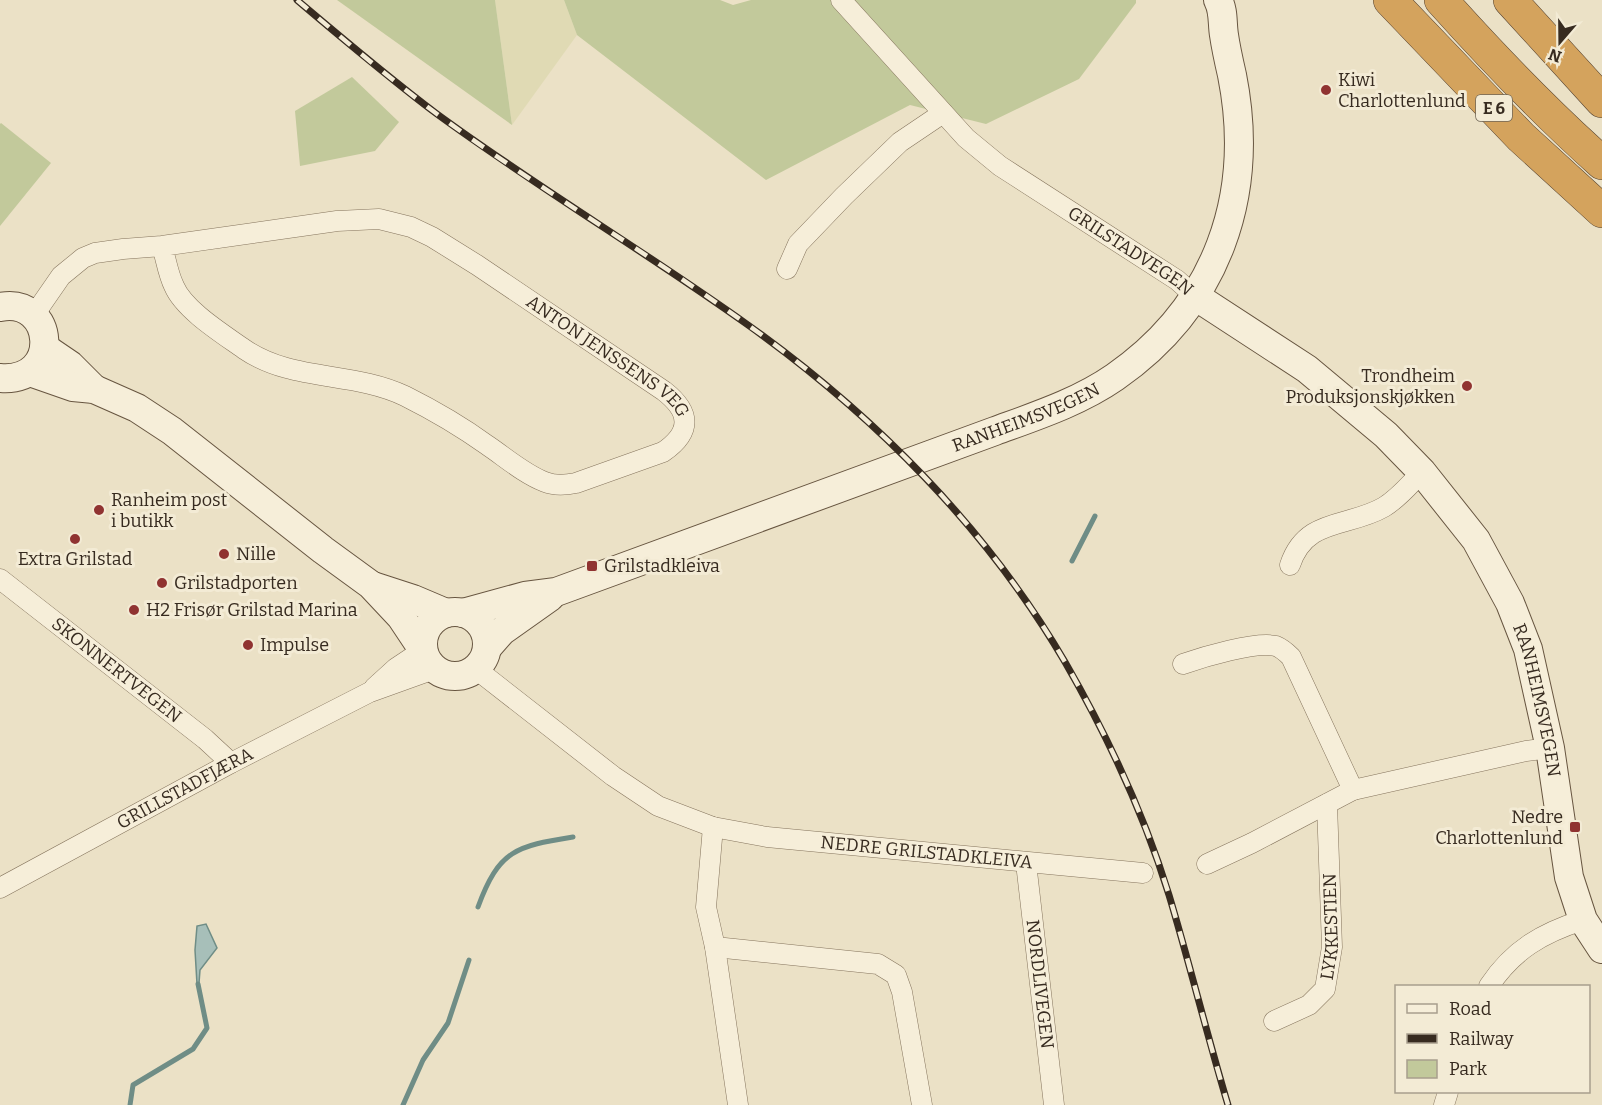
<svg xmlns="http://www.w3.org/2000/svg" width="1602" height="1105" font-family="Bitter,serif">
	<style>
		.farmland { fill: #e0dab4 }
		.green { fill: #c2c99b }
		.water { fill: #a7bfb9; stroke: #6f8d86; stroke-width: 1.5 }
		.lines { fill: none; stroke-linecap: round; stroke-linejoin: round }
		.stream { stroke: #6f8d86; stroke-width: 5 }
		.street-casing { stroke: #85745d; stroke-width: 21 }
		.secondary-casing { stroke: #675540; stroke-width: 30 }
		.highway-casing { stroke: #544231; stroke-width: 34 }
		.street { stroke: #f6eed9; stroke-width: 20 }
		.secondary { stroke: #f6eed9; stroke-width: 28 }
		.highway { stroke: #d4a35d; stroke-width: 33 }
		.rail-casing { stroke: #372b20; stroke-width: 7 }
		.rail { stroke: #f3ebd5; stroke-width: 4.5; stroke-dasharray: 14; stroke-linecap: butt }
		.poi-dot { fill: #903331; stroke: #f3ebd5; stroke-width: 2 }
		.labels { text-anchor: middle; stroke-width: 6; stroke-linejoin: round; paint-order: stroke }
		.shield { fill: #f3ebd5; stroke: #6f6556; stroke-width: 1.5 }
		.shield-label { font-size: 16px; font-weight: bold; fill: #372b20 }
		.poi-label { font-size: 18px; fill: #372b20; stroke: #f3ebd5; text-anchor: start }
		.street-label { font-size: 18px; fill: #372b20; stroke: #f3ebd5 }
	</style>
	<rect width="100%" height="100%" fill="#ebe1c6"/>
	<!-- farmland -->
	<path class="farmland" d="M 495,0 L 564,0 L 577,35 L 512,125 Z"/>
	<!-- green -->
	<g class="green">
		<path d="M 337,0 L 495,0 L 512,125 Z"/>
		<path d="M 564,0 L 720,0 L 733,5 L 751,0 L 1136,0 L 1136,3 L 1079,79 L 986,124 L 910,105 L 766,180 L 577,35 Z"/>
		<path d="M 352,77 L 399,122 L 375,151 L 300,166 L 295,111 Z"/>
		<path d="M 1,123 L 51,163 L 0,226 L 0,124 Z"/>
	</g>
	<!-- water -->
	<path class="water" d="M 206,924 L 217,948 L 200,970 L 199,983 L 197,984 L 195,950 L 197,926 Z"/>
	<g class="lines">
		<!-- stream -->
		<g class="stream">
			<path d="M 1072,561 L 1095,516"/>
			<path d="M 478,907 C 499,850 516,846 573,837"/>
			<path d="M 130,1105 L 133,1085 L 193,1049 L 207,1028 L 198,984"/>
			<path d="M 403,1105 L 423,1060 L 448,1023 L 469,960"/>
		</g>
		<!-- street casing -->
		<g class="street-casing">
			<g id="street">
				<path id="s1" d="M 841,0 L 966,138 L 1000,166 L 1177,280 L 1195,296"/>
				<path d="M 787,269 L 798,244 L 844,196 L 900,142 L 943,113"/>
				<path id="s2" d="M 34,315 L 61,276 L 83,258 L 95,253 L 123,249 L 162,246 L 337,221 L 379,219 L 411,227 L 432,237 L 477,265 L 664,391 C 691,412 692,432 663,452 L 576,483 C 566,485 555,486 545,482 C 524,474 505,457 487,445 C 462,427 433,410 405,396 C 353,371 292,382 244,349 C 223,334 184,310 174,286 C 168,274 166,259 162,246"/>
				<path d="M 1290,565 C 1306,517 1348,528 1384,507 C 1399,498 1410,484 1422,472"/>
				<path id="s3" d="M 0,579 L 205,739 L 231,763"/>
				<path d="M 1183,664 C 1203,657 1256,641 1276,646 C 1281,648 1287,653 1291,657 L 1353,790"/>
				<path id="s4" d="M 476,669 L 613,776 L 658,806 L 713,827 L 767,837 L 1143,873"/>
				<path d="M 374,688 L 396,668 L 423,650"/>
				<path d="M 713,827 L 706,907 L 715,947 L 738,1105"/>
				<path id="s5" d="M 1026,863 L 1054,1105"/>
				<path d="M 1207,864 L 1252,843 L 1353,790 L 1526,751 L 1550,748"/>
				<path id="s6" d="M 0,888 L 231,763 L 370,692 L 434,669"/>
				<path d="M 715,947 L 878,964 L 896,975 L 902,992 L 922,1105"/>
				<path d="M 1489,986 C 1513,950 1542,933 1583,920"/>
				<path id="s7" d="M 1274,1021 L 1309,1005 L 1325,989 L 1332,947 L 1327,804"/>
				<path d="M 1444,1105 L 1448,1092"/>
			</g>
		</g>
		<!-- secondary casing -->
		<g class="secondary-casing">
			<g id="secondary">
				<path id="s8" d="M 1195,296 L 1307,369 L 1386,435 L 1422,472 L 1476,540 L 1510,603 L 1528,649 L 1550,748 L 1569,877 L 1583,920 L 1602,949"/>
				<path d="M 0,307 C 55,296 63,383 0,378"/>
				<path d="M 45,348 L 70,365 L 94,389"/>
				<path d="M 30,372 L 73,387 L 94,389 L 137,408 L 172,431 L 323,550 L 371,585 L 401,617 L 423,650"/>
				<path d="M 373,586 L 413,599 L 446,613"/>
				<circle cx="455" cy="644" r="32"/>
				<path id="s9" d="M 463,613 L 525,596 L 556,592 L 995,431 C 1036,416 1079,402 1115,377 C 1217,306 1256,196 1232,75 C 1229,62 1226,49 1224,35 C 1222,23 1224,11 1218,0"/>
				<path d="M 487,648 L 502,631 L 550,597"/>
			</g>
		</g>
		<!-- highway casing -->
		<g class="highway-casing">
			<g id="highway">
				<path d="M 1390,0 L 1521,137 L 1602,211"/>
				<path d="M 1441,0 C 1492,57 1545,112 1602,163"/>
				<path d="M 1510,0 L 1602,101"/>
			</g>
		</g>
		<!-- street -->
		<use href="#street" class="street"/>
		<!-- secondary -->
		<use href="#secondary" class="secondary"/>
		<!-- highway -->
		<use href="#highway" class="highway"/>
		<!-- rail casing -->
		<g class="rail-casing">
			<path id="rail" d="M 297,0 C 343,39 389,78 437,114 C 538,188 646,252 748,325 C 874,415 987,528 1065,662 C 1107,735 1144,814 1169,895 C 1190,965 1207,1035 1228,1105"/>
		</g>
		<!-- rail -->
		<use href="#rail" class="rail"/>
	</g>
	<!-- markers -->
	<g class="poi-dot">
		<circle cx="1326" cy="90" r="6"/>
		<circle cx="1467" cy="386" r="6"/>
		<circle cx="99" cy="510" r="6"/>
		<circle cx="75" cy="539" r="6"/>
		<circle cx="224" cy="554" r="6"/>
		<rect x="586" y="560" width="12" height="12" rx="3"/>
		<circle cx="162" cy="583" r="6"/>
		<circle cx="134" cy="610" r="6"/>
		<circle cx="248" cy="645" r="6"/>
		<rect x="1569" y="821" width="12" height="12" rx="3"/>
	</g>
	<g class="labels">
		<!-- shield labels -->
		<rect class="shield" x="1476" y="95" width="36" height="26" rx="4.5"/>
		<g class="shield-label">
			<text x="1494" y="114">E 6</text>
		</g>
		<!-- poi labels -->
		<g class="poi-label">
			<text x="1338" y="86">Kiwi<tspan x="1338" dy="21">Charlottenlund</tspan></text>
			<text x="1455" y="382" text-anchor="end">Trondheim<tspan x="1455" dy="21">Produksjonskjøkken</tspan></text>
			<text x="111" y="506">Ranheim post<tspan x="111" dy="21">i butikk</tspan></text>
			<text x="236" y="560">Nille</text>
			<text x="75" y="565" text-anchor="middle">Extra Grilstad</text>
			<text x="604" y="572">Grilstadkleiva</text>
			<text x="174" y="589">Grilstadporten</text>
			<text x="146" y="616">H2 Frisør Grilstad Marina</text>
			<text x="260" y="651">Impulse</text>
			<text x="1563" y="823" text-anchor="end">Nedre<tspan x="1563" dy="21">Charlottenlund</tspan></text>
		</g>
		<!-- street labels -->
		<g class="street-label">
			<text dy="6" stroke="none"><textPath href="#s1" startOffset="386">GRILSTADVEGEN</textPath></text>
			<text dy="6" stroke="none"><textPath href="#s2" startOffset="644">ANTON JENSSENS VEG</textPath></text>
			<text dy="6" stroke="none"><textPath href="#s9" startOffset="597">RANHEIMSVEGEN</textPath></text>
			<text dy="6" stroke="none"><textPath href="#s3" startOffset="148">SKONNERTVEGEN</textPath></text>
			<text dy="6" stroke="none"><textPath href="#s8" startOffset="548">RANHEIMSVEGEN</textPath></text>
			<text dy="6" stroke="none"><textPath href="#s6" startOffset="210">GRILLSTADFJÆRA</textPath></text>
			<text dy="6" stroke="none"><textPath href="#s4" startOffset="502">NEDRE GRILSTADKLEIVA</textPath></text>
			<text dy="6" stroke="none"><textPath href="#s7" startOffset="124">LYKKESTIEN</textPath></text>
			<text dy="6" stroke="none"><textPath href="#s5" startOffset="122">NORDLIVEGEN</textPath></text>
		</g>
	</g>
	<!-- legend -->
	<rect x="1395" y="985" width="195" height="108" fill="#f3ebd5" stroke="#a89e8d" stroke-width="1.5"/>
	<rect x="1407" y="1004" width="30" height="9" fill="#f6eed9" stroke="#a89e8d" stroke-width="1.5"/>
	<text x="1449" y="1015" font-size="18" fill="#372b20">Road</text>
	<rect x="1407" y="1034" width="30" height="9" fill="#372b20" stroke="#a89e8d" stroke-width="1.5"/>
	<text x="1449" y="1045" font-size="18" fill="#372b20">Railway</text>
	<rect x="1407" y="1060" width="30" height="18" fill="#c2c99b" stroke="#a89e8d" stroke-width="1.5"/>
	<text x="1449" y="1075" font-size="18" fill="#372b20">Park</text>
	<!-- north arrow -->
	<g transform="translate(1560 42) rotate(200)" stroke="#f3ebd5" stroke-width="4.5" paint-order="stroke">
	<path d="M0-4.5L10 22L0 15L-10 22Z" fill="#372b20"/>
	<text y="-9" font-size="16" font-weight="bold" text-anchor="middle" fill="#372b20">N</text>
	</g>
</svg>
